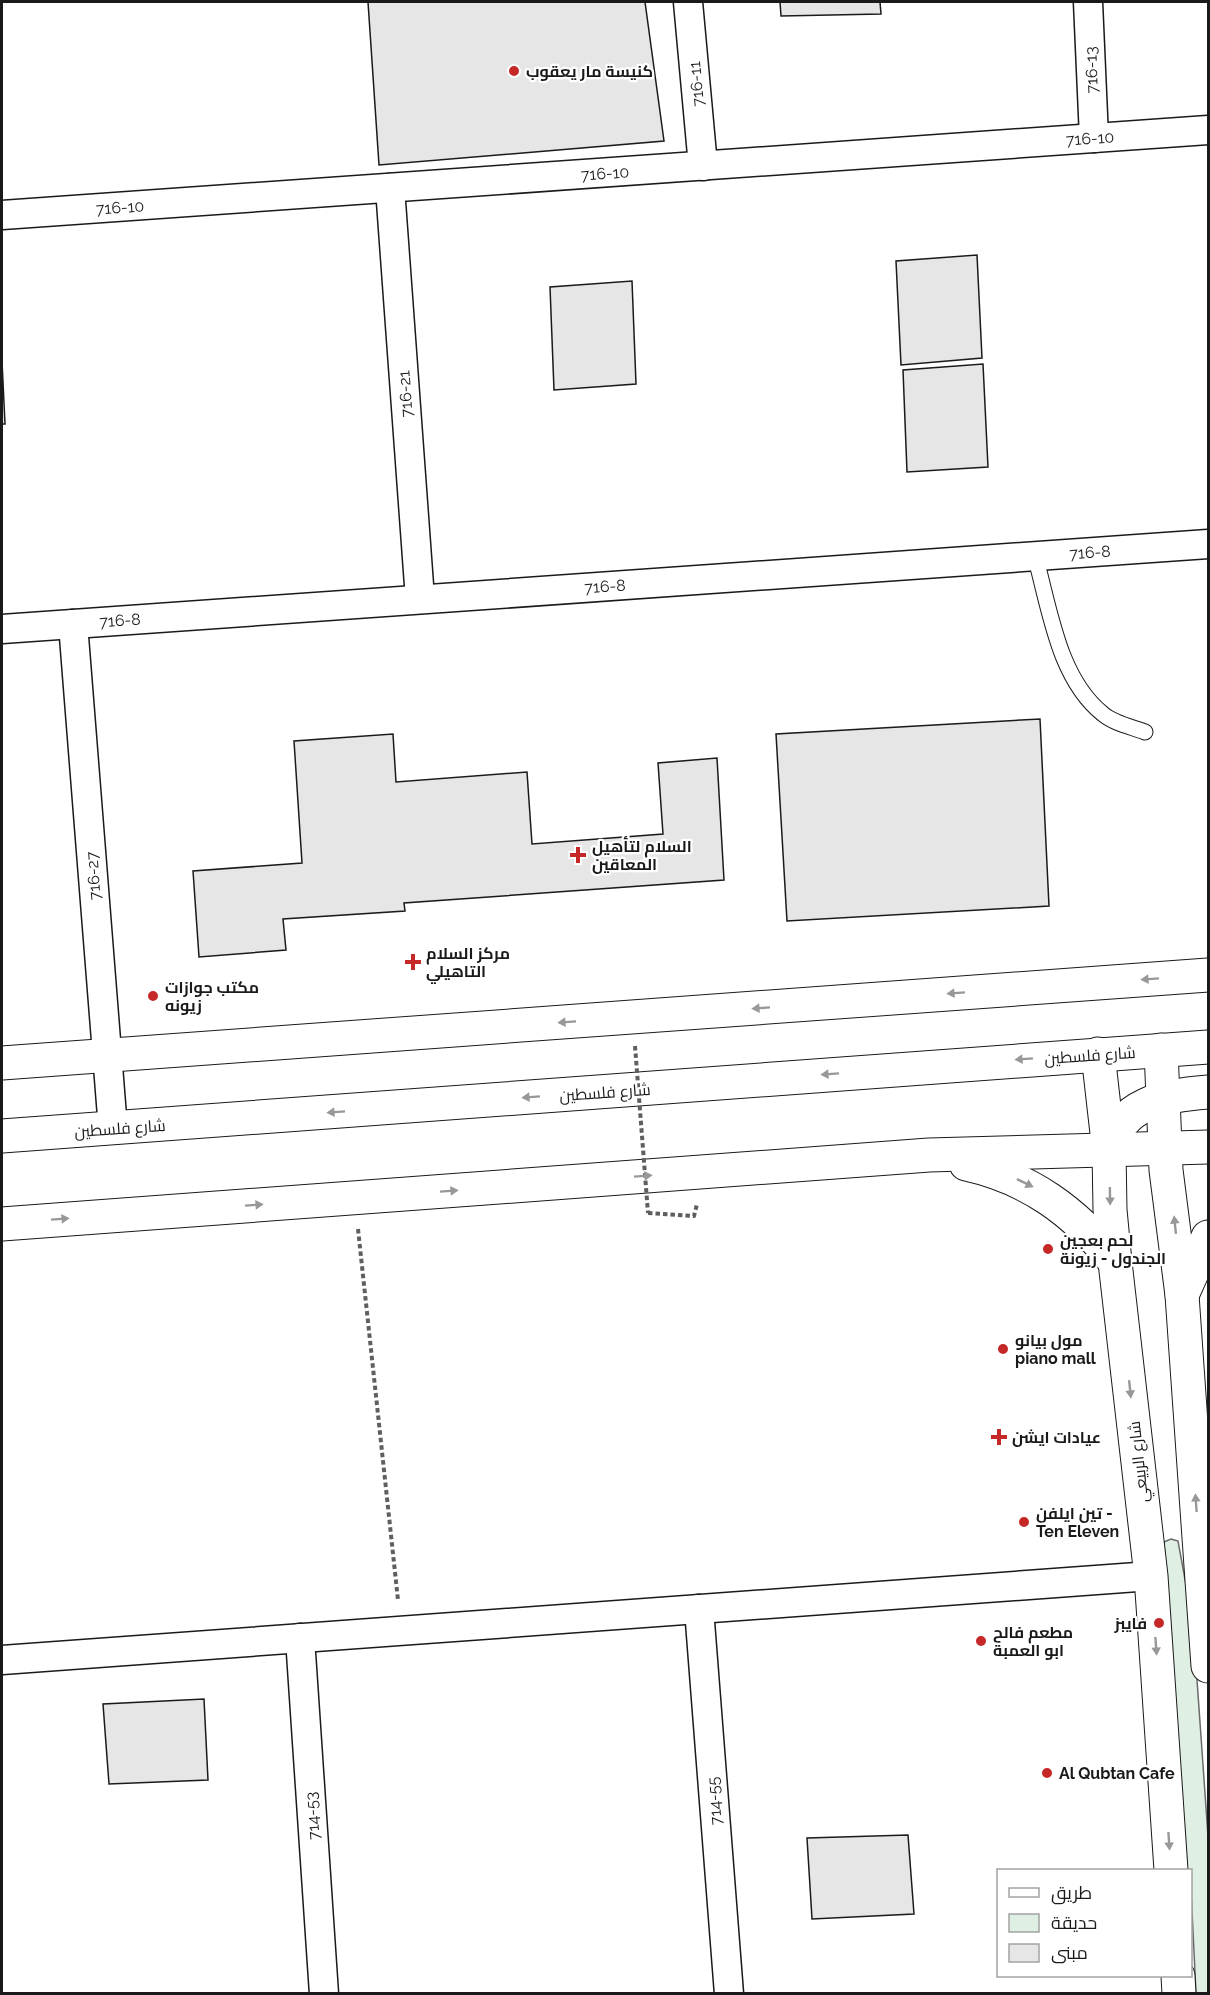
<svg xmlns="http://www.w3.org/2000/svg" width="1210" height="1995" font-family="Raleway,Cairo,sans-serif">
	<style>
		.green { fill: #e0efe3; stroke: #6a6a6a; stroke-width: 1.5 }
		.building { fill: #e6e6e6; stroke: #1a1a1a; stroke-width: 1.5 }
		.lines { fill: none; stroke-linecap: round; stroke-linejoin: round }
		.service-casing { stroke: #1a1a1a; stroke-width: 17 }
		.minor-casing { stroke: #1a1a1a; stroke-width: 31 }
		.tertiary-casing { stroke: #1a1a1a; stroke-width: 35 }
		.primary-casing { stroke: #1a1a1a; stroke-width: 35 }
		.path { stroke: #5f5f5f; stroke-width: 4; stroke-dasharray: 4.5 3; stroke-linecap: butt }
		.service { stroke: #fff; stroke-width: 15 }
		.minor { stroke: #fff; stroke-width: 28 }
		.tertiary { stroke: #fff; stroke-width: 33 }
		.primary { stroke: #fff; stroke-width: 33 }
		.path-bridge { stroke: #5f5f5f; stroke-width: 4; stroke-dasharray: 4.5 3; stroke-linecap: butt }
		.oneway { fill: #989898 }
		.poi-dot { fill: #c62828; stroke: #fff; stroke-width: 2 }
		.labels { text-anchor: middle; stroke-width: 4.5; stroke-linejoin: round; paint-order: stroke }
		.street-label { font-size: 16px; fill: #1a1a1a; stroke: #fff }
		.poi-label { font-size: 16px; font-weight: bold; fill: #1a1a1a; stroke: #fff; text-anchor: start }
	</style>
	<rect width="100%" height="100%" fill="#fff"/>
	<!-- green -->
	<path class="green" d="M 1171,1539 L 1178,1541 L 1193,1623 L 1208,1836 L 1208,1993 L 1196,1993 L 1190,1870 L 1187,1870 L 1164,1542 Z"/>
	<!-- building -->
	<g class="building">
		<path d="M 368,2 L 645,2 L 664,141 L 379,165 Z"/>
		<path d="M 780,2 L 880,2 L 881,14 L 781,16 Z"/>
		<path d="M 977,255 L 982,358 L 901,365 L 896,261 Z"/>
		<path d="M 632,281 L 636,384 L 554,390 L 550,287 Z"/>
		<path d="M 2,361 L 5,424 L 2,424 Z"/>
		<path d="M 983,364 L 988,467 L 907,472 L 903,370 Z"/>
		<path d="M 1040,719 L 1049,906 L 787,921 L 776,734 Z"/>
		<path d="M 393,734 L 396,782 L 527,772 L 532,844 L 663,834 L 658,763 L 717,758 L 724,880 L 404,903 L 405,911 L 283,919 L 286,950 L 199,957 L 193,871 L 302,863 L 294,741 Z"/>
		<path d="M 204,1699 L 208,1780 L 109,1784 L 103,1704 Z"/>
		<path d="M 908,1835 L 914,1914 L 812,1919 L 807,1838 Z"/>
	</g>
	<g class="lines">
		<!-- service casing -->
		<g class="service-casing">
			<path id="service" d="M 1035,556 C 1050,609 1058,678 1103,714 C 1113,723 1132,727 1145,732"/>
		</g>
		<!-- minor casing -->
		<g class="minor-casing">
			<g id="minor">
				<path d="M 688,2 L 703,166"/>
				<path d="M 1088,2 L 1094,138"/>
				<path d="M 390,188 L 420,599"/>
				<path d="M 2,215 L 1208,130"/>
				<path d="M 73,624 L 113,1129"/>
				<path d="M 2,629 L 1208,544"/>
				<path d="M 699,1609 L 729,1994"/>
				<path d="M 300,1638 L 324,1994"/>
				<path d="M 2,1660 L 1151,1576"/>
			</g>
		</g>
		<!-- tertiary casing -->
		<g class="tertiary-casing">
			<g id="tertiary">
				<path d="M 1161,1050 L 1166,1170 L 1182,1295 L 1208,1666"/>
				<path d="M 1098,1054 L 1109,1151 L 1110,1210 L 1115,1262 L 1151,1576 L 1171,1870"/>
				<path d="M 2,1063 L 1208,975"/>
				<path d="M 1178,1976 L 1179,1994"/>
			</g>
		</g>
		<!-- primary casing -->
		<g class="primary-casing">
			<g id="primary">
				<path d="M 2,1136 L 1208,1047"/>
				<path d="M 1109,1151 C 1119,1103 1166,1095 1208,1092"/>
				<path d="M 966,1164 C 1029,1178 1075,1211 1115,1262"/>
				<path d="M 2,1224 L 929,1155 L 1208,1147"/>
				<path d="M 1182,1295 L 1208,1237"/>
			</g>
		</g>
		<!-- path -->
		<g class="path">
			<path d="M 648,1213 L 694,1216 L 697,1204"/>
			<path d="M 358,1229 L 398,1600"/>
		</g>
		<!-- service -->
		<use href="#service" class="service"/>
		<!-- minor -->
		<use href="#minor" class="minor"/>
		<!-- tertiary -->
		<use href="#tertiary" class="tertiary"/>
		<!-- primary -->
		<use href="#primary" class="primary"/>
		<!-- path-bridge -->
		<path class="path-bridge" d="M 635,1046 L 648,1213"/>
	</g>
	<!-- one-way arrows -->
	<defs><path id="oneway-solid" d="M-6-.8H1V-3.2L6.5 0L1 3.2V.8H-6Z" transform="scale(1.5)"/></defs>
	<g class="oneway">
		<use href="#oneway-solid" transform="translate(1150 979) rotate(176)"/>
		<use href="#oneway-solid" transform="translate(956 993) rotate(176)"/>
		<use href="#oneway-solid" transform="translate(761 1008) rotate(176)"/>
		<use href="#oneway-solid" transform="translate(567 1022) rotate(176)"/>
		<use href="#oneway-solid" transform="translate(1024 1059) rotate(176)"/>
		<use href="#oneway-solid" transform="translate(830 1074) rotate(176)"/>
		<use href="#oneway-solid" transform="translate(531 1097) rotate(176)"/>
		<use href="#oneway-solid" transform="translate(336 1112) rotate(176)"/>
		<use href="#oneway-solid" transform="translate(643 1176) rotate(-4)"/>
		<use href="#oneway-solid" transform="translate(1025 1183) rotate(26)"/>
		<use href="#oneway-solid" transform="translate(449 1191) rotate(-4)"/>
		<use href="#oneway-solid" transform="translate(1110 1196) rotate(89)"/>
		<use href="#oneway-solid" transform="translate(254 1205) rotate(-4)"/>
		<use href="#oneway-solid" transform="translate(60 1219) rotate(-4)"/>
		<use href="#oneway-solid" transform="translate(1175 1225) rotate(-96)"/>
		<use href="#oneway-solid" transform="translate(1130 1389) rotate(84)"/>
		<use href="#oneway-solid" transform="translate(1196 1503) rotate(-94)"/>
		<use href="#oneway-solid" transform="translate(1156 1646) rotate(86)"/>
		<use href="#oneway-solid" transform="translate(1169 1841) rotate(86)"/>
	</g>
	<!-- markers -->
	<g class="poi-dot">
		<circle cx="514" cy="71" r="6"/>
		<path d="M575 846h6v6h6v6h-6v6h-6v-6h-6v-6h6z"/>
		<path d="M410 953h6v6h6v6h-6v6h-6v-6h-6v-6h6z"/>
		<circle cx="153" cy="996" r="6"/>
		<circle cx="1048" cy="1249" r="6"/>
		<circle cx="1003" cy="1349" r="6"/>
		<path d="M996 1428h6v6h6v6h-6v6h-6v-6h-6v-6h6z"/>
		<circle cx="1024" cy="1522" r="6"/>
		<circle cx="1159" cy="1623" r="6"/>
		<circle cx="981" cy="1641" r="6"/>
		<circle cx="1047" cy="1773" r="6"/>
	</g>
	<g class="labels">
		<!-- street labels -->
		<g class="street-label">
			<text transform="translate(1091 70) rotate(-92)" y="6">716-13</text>
			<text transform="translate(696 84) rotate(-95)" y="6">716-11</text>
			<text transform="translate(1090 138) rotate(-4)" y="6">716-10</text>
			<text transform="translate(605 173) rotate(-4)" y="6">716-10</text>
			<text transform="translate(120 207) rotate(-4)" y="6">716-10</text>
			<text transform="translate(405 394) rotate(-94)" y="6">716-21</text>
			<text transform="translate(1090 552) rotate(-4)" y="6">716-8</text>
			<text transform="translate(605 586) rotate(-4)" y="6">716-8</text>
			<text transform="translate(120 620) rotate(-4)" y="6">716-8</text>
			<text transform="translate(93 876) rotate(-94)" y="6">716-27</text>
			<text transform="translate(1090 1055) rotate(-4)" y="6">شارع فلسطين</text>
			<text transform="translate(605 1092) rotate(-4)" y="6">شارع فلسطين</text>
			<text transform="translate(120 1128) rotate(-4)" y="6">شارع فلسطين</text>
			<text transform="translate(1138 1462) rotate(-96)" y="6">شارع الربيعي</text>
			<text transform="translate(714 1801) rotate(-94)" y="6">714-55</text>
			<text transform="translate(312 1816) rotate(-94)" y="6">714-53</text>
		</g>
		<!-- poi labels -->
		<g class="poi-label">
			<text x="526" y="77">كنيسة مار يعقوب</text>
			<text x="592" y="852">السلام لتأهيل<tspan x="592" dy="18">المعاقين</tspan></text>
			<text x="426" y="959">مركز السلام<tspan x="426" dy="18">التاهيلي</tspan></text>
			<text x="165" y="993">مكتب جوازات<tspan x="165" dy="18">زيونه</tspan></text>
			<text x="1060" y="1246">لحم بعجين<tspan x="1060" dy="18">الجندول - زيونة</tspan></text>
			<text x="1015" y="1346">مول بيانو<tspan x="1015" dy="18">piano mall</tspan></text>
			<text x="1012" y="1443">عيادات ايشن</text>
			<text x="1036" y="1519">تين ايلفن -<tspan x="1036" dy="18">Ten Eleven</tspan></text>
			<text x="1147" y="1629" text-anchor="end">فايبز</text>
			<text x="993" y="1638">مطعم فالح<tspan x="993" dy="18">ابو العمبة</tspan></text>
			<text x="1059" y="1779">Al Qubtan Cafe</text>
		</g>
	</g>
	<!-- border -->
	<rect width="1210" height="1995" fill="none" stroke="#1a1a1a" stroke-width="6"/>
	<!-- legend -->
	<rect x="997" y="1869" width="195" height="108" fill="#ffffff" stroke="#a3a3a3" stroke-width="1.5"/>
	<rect x="1009" y="1888" width="30" height="9" fill="#ffffff" stroke="#a3a3a3" stroke-width="1.5"/>
	<text x="1051" y="1899" font-size="18" fill="#1a1a1a">طريق</text>
	<rect x="1009" y="1914" width="30" height="18" fill="#e0efe3" stroke="#a3a3a3" stroke-width="1.5"/>
	<text x="1051" y="1929" font-size="18" fill="#1a1a1a">حديقة</text>
	<rect x="1009" y="1944" width="30" height="18" fill="#e6e6e6" stroke="#a3a3a3" stroke-width="1.5"/>
	<text x="1051" y="1959" font-size="18" fill="#1a1a1a">مبنى</text>
</svg>
